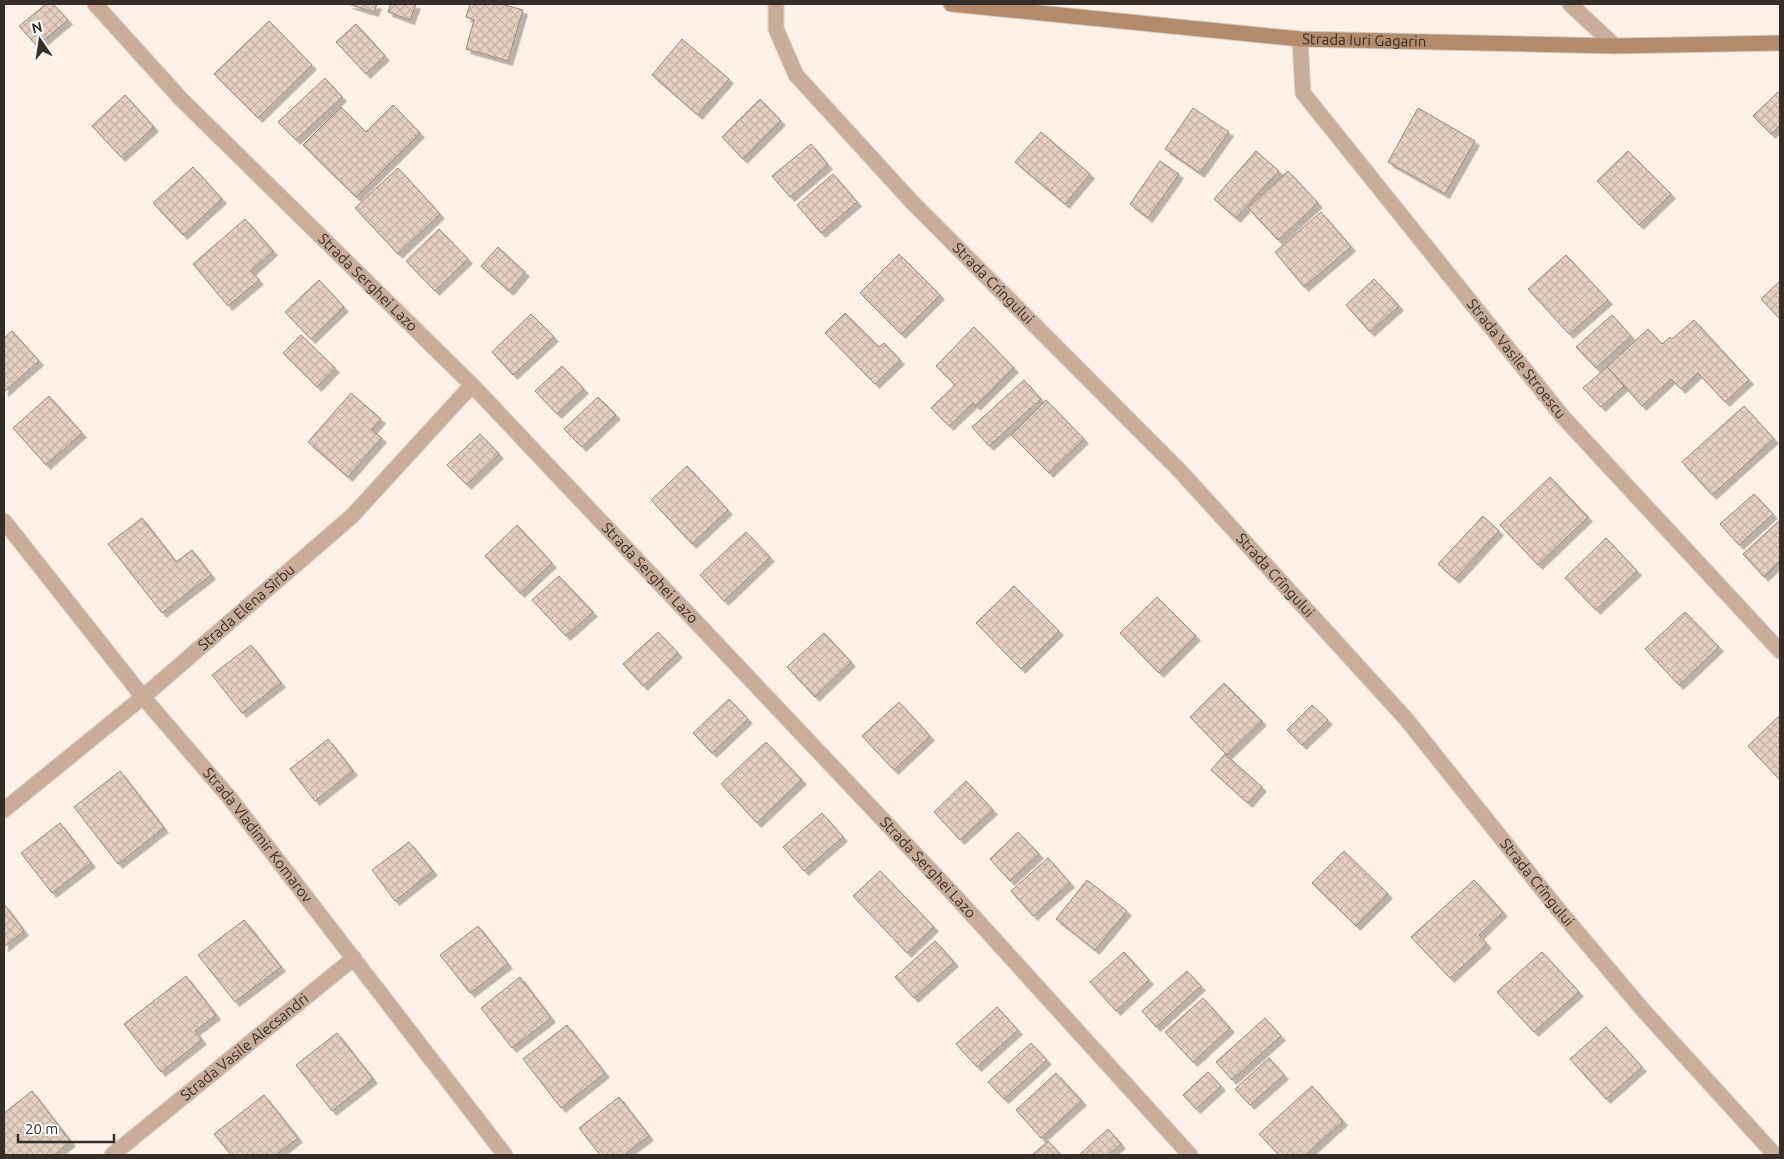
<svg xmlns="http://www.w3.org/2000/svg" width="1784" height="1159" font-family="Ubuntu,sans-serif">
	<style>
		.building { fill: url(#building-cross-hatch); stroke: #9b887a; filter: url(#shadow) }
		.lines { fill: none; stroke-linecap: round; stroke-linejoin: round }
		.minor-casing { stroke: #dacec4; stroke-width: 17 }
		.tertiary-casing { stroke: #dacec4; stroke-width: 17 }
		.secondary-casing { stroke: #dacec4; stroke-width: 17 }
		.minor { stroke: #c9ad98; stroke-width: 15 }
		.tertiary { stroke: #c9ad98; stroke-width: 15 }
		.secondary { stroke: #b38b6b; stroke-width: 15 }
		.labels { text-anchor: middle; stroke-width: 4; stroke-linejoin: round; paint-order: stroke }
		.street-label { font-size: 15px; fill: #352d27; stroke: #fff }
	</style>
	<defs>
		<pattern id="building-cross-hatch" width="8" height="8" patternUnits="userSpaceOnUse" patternTransform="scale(1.25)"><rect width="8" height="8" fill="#e4cfc0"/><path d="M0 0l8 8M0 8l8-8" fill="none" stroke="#c4b2a5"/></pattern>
		<filter id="shadow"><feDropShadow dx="4.5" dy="4.5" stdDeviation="0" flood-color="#0004"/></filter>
	</defs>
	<rect width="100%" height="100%" fill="#fef1e7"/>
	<!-- building -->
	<g class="building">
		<path d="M 46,4 L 53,4 L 68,20 L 37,46 L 19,26 Z"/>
		<path d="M 348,4 L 377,4 L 374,12 Z"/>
		<path d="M 391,4 L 416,4 L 410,20 L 388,12 Z"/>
		<path d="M 470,4 L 502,4 L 523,10 L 508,61 L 466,49 L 474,20 L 466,17 Z"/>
		<path d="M 269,21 L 312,65 L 258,118 L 214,74 Z"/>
		<path d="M 356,24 L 385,56 L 366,74 L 336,42 Z"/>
		<path d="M 682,39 L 729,79 L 698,115 L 652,75 Z"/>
		<path d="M 325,78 L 342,97 L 296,140 L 278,122 Z"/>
		<path d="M 1778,92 L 1780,94 L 1780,125 L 1771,134 L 1753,116 Z"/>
		<path d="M 125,95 L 154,127 L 121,157 L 92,126 Z"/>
		<path d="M 760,99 L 781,121 L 743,159 L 722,137 Z"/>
		<path d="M 393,105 L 420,133 L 356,197 L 303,145 L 341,107 L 366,132 Z"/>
		<path d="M 1193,108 L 1229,132 L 1200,173 L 1165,149 Z"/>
		<path d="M 1418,108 L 1475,141 L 1445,194 L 1388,162 Z"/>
		<path d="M 1041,132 L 1090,174 L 1065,204 L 1015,162 Z"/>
		<path d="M 811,144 L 828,165 L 790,197 L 772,176 Z"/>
		<path d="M 1256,151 L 1279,171 L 1236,218 L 1214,199 Z"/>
		<path d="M 1628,151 L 1671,194 L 1639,225 L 1597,181 Z"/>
		<path d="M 1160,161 L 1179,174 L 1148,218 L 1130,204 Z"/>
		<path d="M 193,167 L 222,199 L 183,235 L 153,203 Z"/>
		<path d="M 398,168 L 440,214 L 398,254 L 355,208 Z"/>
		<path d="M 1288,171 L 1318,203 L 1278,240 L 1248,208 Z"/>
		<path d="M 833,174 L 857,202 L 821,233 L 797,205 Z"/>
		<path d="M 1321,212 L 1351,247 L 1304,287 L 1275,252 Z"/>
		<path d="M 245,219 L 273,251 L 251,271 L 259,280 L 228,306 L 193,264 Z"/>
		<path d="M 439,229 L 468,259 L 435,291 L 406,261 Z"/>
		<path d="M 498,247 L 525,272 L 509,291 L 481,266 Z"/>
		<path d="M 899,254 L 940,295 L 901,334 L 860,293 Z"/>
		<path d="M 1566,255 L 1608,300 L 1569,334 L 1528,289 Z"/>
		<path d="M 1374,279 L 1399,306 L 1370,332 L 1346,305 Z"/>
		<path d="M 319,280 L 344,307 L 311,339 L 285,312 Z"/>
		<path d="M 1780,281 L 1780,319 L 1761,299 Z"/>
		<path d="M 845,313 L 879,347 L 884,343 L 900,360 L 875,384 L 825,333 Z"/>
		<path d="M 531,314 L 554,337 L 513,375 L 492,352 Z"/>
		<path d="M 1612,315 L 1631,336 L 1596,368 L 1576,347 Z"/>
		<path d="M 1694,320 L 1749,380 L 1725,402 L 1698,373 L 1681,389 L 1671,379 L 1642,406 L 1607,367 L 1648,329 L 1662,344 L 1670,337 L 1672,339 Z"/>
		<path d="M 974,327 L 1014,368 L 976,406 L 973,403 L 949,426 L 931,408 L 955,385 L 936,366 Z"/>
		<path d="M 12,331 L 39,361 L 4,392 L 4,338 Z"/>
		<path d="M 301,335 L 335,368 L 317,387 L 283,353 Z"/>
		<path d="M 562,366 L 584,389 L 557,414 L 535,391 Z"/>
		<path d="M 1607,367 L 1624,386 L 1601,407 L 1583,388 Z"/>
		<path d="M 1024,380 L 1041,399 L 989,446 L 972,427 Z"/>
		<path d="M 351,393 L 381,419 L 372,430 L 382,438 L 348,477 L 308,442 Z"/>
		<path d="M 49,396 L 82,433 L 46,465 L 13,428 Z"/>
		<path d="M 598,397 L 616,415 L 582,447 L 564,429 Z"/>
		<path d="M 1046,400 L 1084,439 L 1049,473 L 1011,435 Z"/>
		<path d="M 1744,406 L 1774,439 L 1712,495 L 1682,462 Z"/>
		<path d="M 480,434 L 499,454 L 467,485 L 447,465 Z"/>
		<path d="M 687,466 L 728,510 L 692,544 L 651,500 Z"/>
		<path d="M 1550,477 L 1588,517 L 1538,565 L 1500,525 Z"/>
		<path d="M 1754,494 L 1773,514 L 1739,545 L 1720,524 Z"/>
		<path d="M 1483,516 L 1499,531 L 1455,579 L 1438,564 Z"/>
		<path d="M 142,518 L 176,562 L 192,550 L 211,575 L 162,613 L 108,544 Z"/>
		<path d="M 1779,521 L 1780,522 L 1780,561 L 1764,577 L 1743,554 Z"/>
		<path d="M 517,525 L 552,563 L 520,593 L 485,556 Z"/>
		<path d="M 746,532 L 770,557 L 724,601 L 700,575 Z"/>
		<path d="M 1606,538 L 1637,571 L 1596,610 L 1565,578 Z"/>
		<path d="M 559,576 L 593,612 L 566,636 L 532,600 Z"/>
		<path d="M 1014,586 L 1059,631 L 1021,669 L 976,623 Z"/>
		<path d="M 1157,597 L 1196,636 L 1159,673 L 1120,633 Z"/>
		<path d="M 1685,612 L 1719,647 L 1679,685 L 1645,649 Z"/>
		<path d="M 658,632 L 678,653 L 643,686 L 623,664 Z"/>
		<path d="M 824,633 L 851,662 L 815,697 L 787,667 Z"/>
		<path d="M 251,645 L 281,683 L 242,713 L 212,675 Z"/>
		<path d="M 1224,683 L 1262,721 L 1227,755 L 1190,717 Z"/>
		<path d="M 729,699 L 748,719 L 712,753 L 693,733 Z"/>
		<path d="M 899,702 L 930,736 L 894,770 L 862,736 Z"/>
		<path d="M 1312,705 L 1328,720 L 1302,745 L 1287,730 Z"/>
		<path d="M 1780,715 L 1780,778 L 1779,779 L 1748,746 Z"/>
		<path d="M 328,739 L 353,771 L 315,801 L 290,769 Z"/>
		<path d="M 766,742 L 802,780 L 757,823 L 721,784 Z"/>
		<path d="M 1225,754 L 1262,787 L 1248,803 L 1211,770 Z"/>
		<path d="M 120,771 L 164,828 L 118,864 L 74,807 Z"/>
		<path d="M 966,781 L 993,810 L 960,840 L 934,812 Z"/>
		<path d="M 822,813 L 843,837 L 804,871 L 783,847 Z"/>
		<path d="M 60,823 L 91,863 L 52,893 L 21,853 Z"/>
		<path d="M 1018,832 L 1039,854 L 1010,881 L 990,859 Z"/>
		<path d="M 409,842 L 433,871 L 395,901 L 372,870 Z"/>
		<path d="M 1344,851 L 1388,894 L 1356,926 L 1312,883 Z"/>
		<path d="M 1048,858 L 1070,883 L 1033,916 L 1011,891 Z"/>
		<path d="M 880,871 L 934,927 L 907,953 L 853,896 Z"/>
		<path d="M 1087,880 L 1127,911 L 1095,950 L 1056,919 Z"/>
		<path d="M 1474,880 L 1503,912 L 1479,935 L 1487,944 L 1450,978 L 1411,937 Z"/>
		<path d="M 4,904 L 24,931 L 4,947 Z"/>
		<path d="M 244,920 L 281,967 L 235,1002 L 198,955 Z"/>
		<path d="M 478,926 L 508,964 L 470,993 L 440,955 Z"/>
		<path d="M 935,941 L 954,962 L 914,998 L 895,977 Z"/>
		<path d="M 1124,952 L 1149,980 L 1116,1011 L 1090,982 Z"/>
		<path d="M 1542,952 L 1579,992 L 1534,1032 L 1497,992 Z"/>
		<path d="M 1187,971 L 1201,986 L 1156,1027 L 1142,1011 Z"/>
		<path d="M 186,976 L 216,1015 L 195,1031 L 202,1040 L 161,1072 L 124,1024 Z"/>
		<path d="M 520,977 L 551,1018 L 512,1048 L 481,1008 Z"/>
		<path d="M 1203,998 L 1230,1028 L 1193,1062 L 1165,1032 Z"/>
		<path d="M 997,1007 L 1018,1030 L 977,1067 L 956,1044 Z"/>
		<path d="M 1265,1018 L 1281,1036 L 1232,1080 L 1216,1062 Z"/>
		<path d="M 567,1025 L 605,1073 L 561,1108 L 523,1059 Z"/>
		<path d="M 1606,1027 L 1642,1067 L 1606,1099 L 1570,1059 Z"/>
		<path d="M 337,1033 L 373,1079 L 332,1111 L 296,1065 Z"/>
		<path d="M 1031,1043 L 1047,1060 L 1004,1099 L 988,1082 Z"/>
		<path d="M 1269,1058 L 1284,1075 L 1250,1105 L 1235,1089 Z"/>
		<path d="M 1208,1072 L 1221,1086 L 1196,1109 L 1183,1095 Z"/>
		<path d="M 1056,1073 L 1082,1101 L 1041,1138 L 1016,1110 Z"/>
		<path d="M 1312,1086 L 1343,1121 L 1306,1155 L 1279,1155 L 1259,1134 Z"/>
		<path d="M 32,1091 L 71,1142 L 54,1155 L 6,1155 L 4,1152 L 4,1113 Z"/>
		<path d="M 264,1095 L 298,1138 L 276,1155 L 231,1155 L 214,1134 Z"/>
		<path d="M 619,1097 L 649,1136 L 624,1155 L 600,1155 L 579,1128 Z"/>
		<path d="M 1108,1129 L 1121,1144 L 1108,1155 L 1079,1155 Z"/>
		<path d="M 1048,1141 L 1061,1155 L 1032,1155 Z"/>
	</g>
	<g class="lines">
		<!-- minor casing -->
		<g class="minor-casing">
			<g id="minor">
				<path id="s1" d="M 776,4 L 776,29 L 796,75 L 912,202 L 1180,471 L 1407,720 L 1557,908 L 1643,1010 L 1775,1155"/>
				<path d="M 1570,4 L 1615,46"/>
				<path id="s2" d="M 1300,39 L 1303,93 L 1563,417 L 1780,651"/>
				<path id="s3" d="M 4,521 L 143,697 L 229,797 L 505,1155"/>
				<path id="s4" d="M 4,810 L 143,697 L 352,516 L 472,385"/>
				<path id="s5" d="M 112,1155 L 354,958"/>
			</g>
		</g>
		<!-- tertiary casing -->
		<g class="tertiary-casing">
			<g id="tertiary">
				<path id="s6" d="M 95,4 L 181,99 L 472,385 L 955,896 L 1190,1155"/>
			</g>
		</g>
		<!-- secondary casing -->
		<g class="secondary-casing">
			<g id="secondary">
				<path id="s7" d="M 951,4 L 1300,39 L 1615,46 L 1780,43"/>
			</g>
		</g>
		<!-- minor -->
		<use href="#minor" class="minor"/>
		<!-- tertiary -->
		<use href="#tertiary" class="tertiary"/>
		<!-- secondary -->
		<use href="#secondary" class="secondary"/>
	</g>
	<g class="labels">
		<!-- street labels -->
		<g class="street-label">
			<text dy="5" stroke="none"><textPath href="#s7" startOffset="415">Strada Iuri Gagarin</textPath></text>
			<text dy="5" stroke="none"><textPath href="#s6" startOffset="390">Strada Serghei Lazo</textPath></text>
			<text dy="5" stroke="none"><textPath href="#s1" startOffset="362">Strada Crîngului</textPath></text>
			<text dy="5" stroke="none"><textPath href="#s2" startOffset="395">Strada Vasile Stroescu</textPath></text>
			<text dy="5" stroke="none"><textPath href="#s6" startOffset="795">Strada Serghei Lazo</textPath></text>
			<text dy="5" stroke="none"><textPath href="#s1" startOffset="768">Strada Crîngului</textPath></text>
			<text dy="5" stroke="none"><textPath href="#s4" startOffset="316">Strada Elena Sîrbu</textPath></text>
			<text dy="5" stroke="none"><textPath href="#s3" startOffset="404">Strada Vladimir Komarov</textPath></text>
			<text dy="5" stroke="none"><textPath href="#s6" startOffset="1200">Strada Serghei Lazo</textPath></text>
			<text dy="5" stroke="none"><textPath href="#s1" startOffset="1172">Strada Crîngului</textPath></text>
			<text dy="5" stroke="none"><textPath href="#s5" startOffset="171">Strada Vasile Alecsandri</textPath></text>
		</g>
	</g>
	<!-- border -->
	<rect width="1784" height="1159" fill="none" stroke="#352d27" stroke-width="10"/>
	<!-- north arrow -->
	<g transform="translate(40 40) rotate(347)" stroke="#ffffff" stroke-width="4" paint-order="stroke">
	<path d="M0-4L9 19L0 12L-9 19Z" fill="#352d27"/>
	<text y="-8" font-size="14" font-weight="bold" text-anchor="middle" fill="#352d27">N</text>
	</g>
	<!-- scale -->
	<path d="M18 1134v8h96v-8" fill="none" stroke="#352d27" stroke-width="2.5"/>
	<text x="25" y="1134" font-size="15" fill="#352d27" stroke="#ffffff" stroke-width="4" paint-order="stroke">20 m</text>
</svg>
